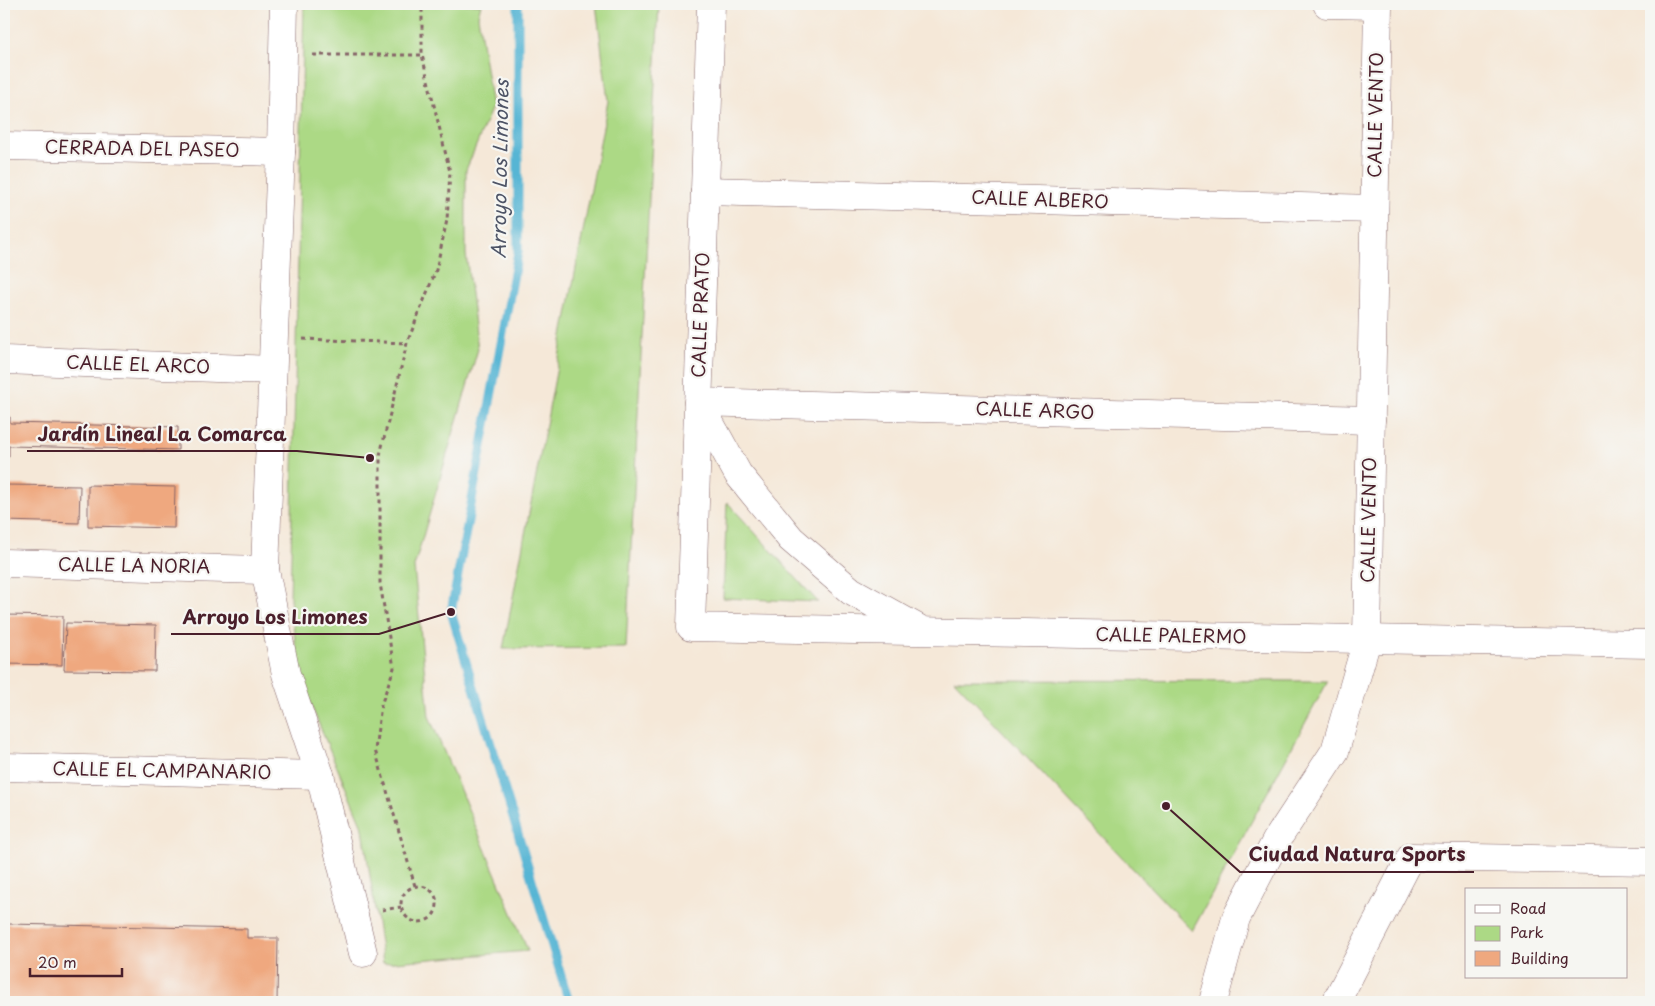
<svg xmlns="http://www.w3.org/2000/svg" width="1655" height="1006" font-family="'Playpen Sans',sans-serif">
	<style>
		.green { fill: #acd985; stroke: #7b7c58 }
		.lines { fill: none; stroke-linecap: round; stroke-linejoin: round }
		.stream { stroke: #56b5d4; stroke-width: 9 }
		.building { fill: #efa87f }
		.minor-casing { stroke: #866568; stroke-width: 29 }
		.path { stroke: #866568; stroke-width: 3; stroke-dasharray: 4 4; stroke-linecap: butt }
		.minor { stroke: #fff; stroke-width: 28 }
		.labels { text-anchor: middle; stroke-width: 4.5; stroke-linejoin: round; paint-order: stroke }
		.street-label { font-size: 18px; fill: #4a1f2b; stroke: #f6f6f2 }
		.water-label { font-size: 19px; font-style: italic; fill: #4e5466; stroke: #f6f6f2 }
		.leader { fill: none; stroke: #4a1f2b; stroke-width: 2 }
		.callout-dot { fill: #4a1f2b; stroke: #f6f6f2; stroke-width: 2 }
		.callout-label { font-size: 19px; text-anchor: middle; font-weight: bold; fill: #4a1f2b; stroke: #f6f6f2; stroke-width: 4.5; stroke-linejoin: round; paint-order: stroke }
	</style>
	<rect width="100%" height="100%" fill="#f6f6f2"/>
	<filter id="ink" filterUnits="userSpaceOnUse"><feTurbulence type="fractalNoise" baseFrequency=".02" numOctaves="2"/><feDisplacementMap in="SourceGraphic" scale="10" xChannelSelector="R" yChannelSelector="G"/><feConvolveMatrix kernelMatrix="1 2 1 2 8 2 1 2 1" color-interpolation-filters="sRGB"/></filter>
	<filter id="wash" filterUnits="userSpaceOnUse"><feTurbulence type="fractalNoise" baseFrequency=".0096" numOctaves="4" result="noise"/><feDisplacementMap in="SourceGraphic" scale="20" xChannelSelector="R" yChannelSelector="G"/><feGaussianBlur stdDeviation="1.12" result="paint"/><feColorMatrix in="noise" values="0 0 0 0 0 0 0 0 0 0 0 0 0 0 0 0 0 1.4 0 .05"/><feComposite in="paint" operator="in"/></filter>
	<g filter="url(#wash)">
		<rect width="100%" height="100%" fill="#f5e8d8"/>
		<!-- green -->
		<g class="green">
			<path d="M 304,4 L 481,4 L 478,16 L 492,107 L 466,170 L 466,254 L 478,349 L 414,567 L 429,716 L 528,951 L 383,963 L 363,829 L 300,679 L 290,599 Z"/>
			<path d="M 596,4 L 659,4 L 626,648 L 503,649 L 608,101 Z"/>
			<path d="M 727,502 L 818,602 L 723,598 Z"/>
			<path d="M 954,680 L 1328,681 L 1192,931 Z"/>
		</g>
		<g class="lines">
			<!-- stream -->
			<path class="stream" d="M 518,4 L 518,252 L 451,612 L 569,1002"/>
		</g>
		<g id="blocks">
			<!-- building -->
			<g class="building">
				<path d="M 4,417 L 10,417 L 10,423 L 178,427 L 178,450 L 9,446 L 9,457 L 4,457 Z"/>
				<path d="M 4,485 L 80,486 L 79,523 L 4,521 Z"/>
				<path d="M 88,485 L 175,487 L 174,528 L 88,526 Z"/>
				<path d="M 4,615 L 63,616 L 62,665 L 4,664 Z"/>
				<path d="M 66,623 L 156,625 L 155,671 L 64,670 Z"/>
				<path d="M 8,924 L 247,929 L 247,938 L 278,938 L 277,1002 L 4,1002 L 4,943 L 7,943 Z"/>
			</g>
		</g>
	</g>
	<g filter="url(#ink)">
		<use href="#blocks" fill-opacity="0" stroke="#866568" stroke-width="1"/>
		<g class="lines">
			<!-- minor casing -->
			<g class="minor-casing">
				<g id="minor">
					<path d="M 284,4 L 281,152 L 265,570 L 286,674 L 320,775 L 363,953"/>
					<path d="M 711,4 L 691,627 L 1651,644"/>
					<path d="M 1327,4 L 1378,5"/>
					<path d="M 4,146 L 281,152"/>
					<path d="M 705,191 L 1374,209"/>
					<path d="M 4,360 L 272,370"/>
					<path d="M 698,402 L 1371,420"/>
					<path d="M 699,403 L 738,474 L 791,539 L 851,591 L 921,630"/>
					<path d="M 4,563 L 265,570"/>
					<path d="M 4,767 L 320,775"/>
					<path d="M 1213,1002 L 1236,918 L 1276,841 L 1335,751 L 1367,640 L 1378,4"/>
					<path d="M 1341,1002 L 1338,998 L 1411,857 L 1651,861"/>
				</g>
			</g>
			<!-- path -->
			<g class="path">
				<path d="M 313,55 L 422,55"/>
				<path d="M 303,339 L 407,343"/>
				<path d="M 415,886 L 375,750 L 381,705 L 394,668 L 380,583 L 380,455 L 407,343 L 436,270 L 447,220 L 450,172 L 422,55 L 422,4"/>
				<circle cx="419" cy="904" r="18"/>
				<path d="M 382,910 L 401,907"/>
			</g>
			<!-- minor -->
			<use href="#minor" class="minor"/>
		</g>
	</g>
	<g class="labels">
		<!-- street labels -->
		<g class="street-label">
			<text transform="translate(1376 115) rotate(-89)" y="6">CALLE VENTO</text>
			<text transform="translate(142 149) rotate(1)" y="6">CERRADA DEL PASEO</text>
			<text transform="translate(1040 200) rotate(2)" y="6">CALLE ALBERO</text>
			<text transform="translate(701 315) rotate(-88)" y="6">CALLE PRATO</text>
			<text transform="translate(138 365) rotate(2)" y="6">CALLE EL ARCO</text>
			<text transform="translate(1035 411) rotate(2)" y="6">CALLE ARGO</text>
			<text transform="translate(1369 520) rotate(-89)" y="6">CALLE VENTO</text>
			<text transform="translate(134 566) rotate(1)" y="6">CALLE LA NORIA</text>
			<text transform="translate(1171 636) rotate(1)" y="6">CALLE PALERMO</text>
			<text transform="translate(162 771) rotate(1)" y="6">CALLE EL CAMPANARIO</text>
		</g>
		<!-- water labels -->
		<g class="water-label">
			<text transform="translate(500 169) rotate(-89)" y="7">Arroyo Los Limones</text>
		</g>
	</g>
	<!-- callouts -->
	<path class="leader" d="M370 458L297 451H27M451 612L379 634H171M1166 806L1240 872H1474"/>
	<g class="callout-dot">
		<circle cx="370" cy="458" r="5"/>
		<circle cx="451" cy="612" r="5"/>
		<circle cx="1166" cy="806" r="5"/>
	</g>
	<g class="callout-label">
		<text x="162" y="441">Jardín Lineal La Comarca</text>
		<text x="275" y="624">Arroyo Los Limones</text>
		<text x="1357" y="861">Ciudad Natura Sports</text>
	</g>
	<!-- margin -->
	<rect width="1655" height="1006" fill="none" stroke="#f6f6f2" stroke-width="20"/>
	<!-- legend -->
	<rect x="1465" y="888" width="162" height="90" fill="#f6f6f2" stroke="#b1a0a2"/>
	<rect x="1475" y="905" width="25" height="8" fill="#ffffff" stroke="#b1a0a2"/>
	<text x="1510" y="914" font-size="15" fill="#4a1f2b">Road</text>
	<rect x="1475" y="926" width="25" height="15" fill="#acd985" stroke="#b1a0a2"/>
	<text x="1510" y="938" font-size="15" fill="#4a1f2b">Park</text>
	<rect x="1475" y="951" width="25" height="15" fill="#efa87f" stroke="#b1a0a2"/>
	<text x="1510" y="964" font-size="15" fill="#4a1f2b">Building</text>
	<!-- scale -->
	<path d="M30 968v8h92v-8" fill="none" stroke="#4a1f2b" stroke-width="2.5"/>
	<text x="38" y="968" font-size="15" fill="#4a1f2b" stroke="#f6f6f2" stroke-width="4" paint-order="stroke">20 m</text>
</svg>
